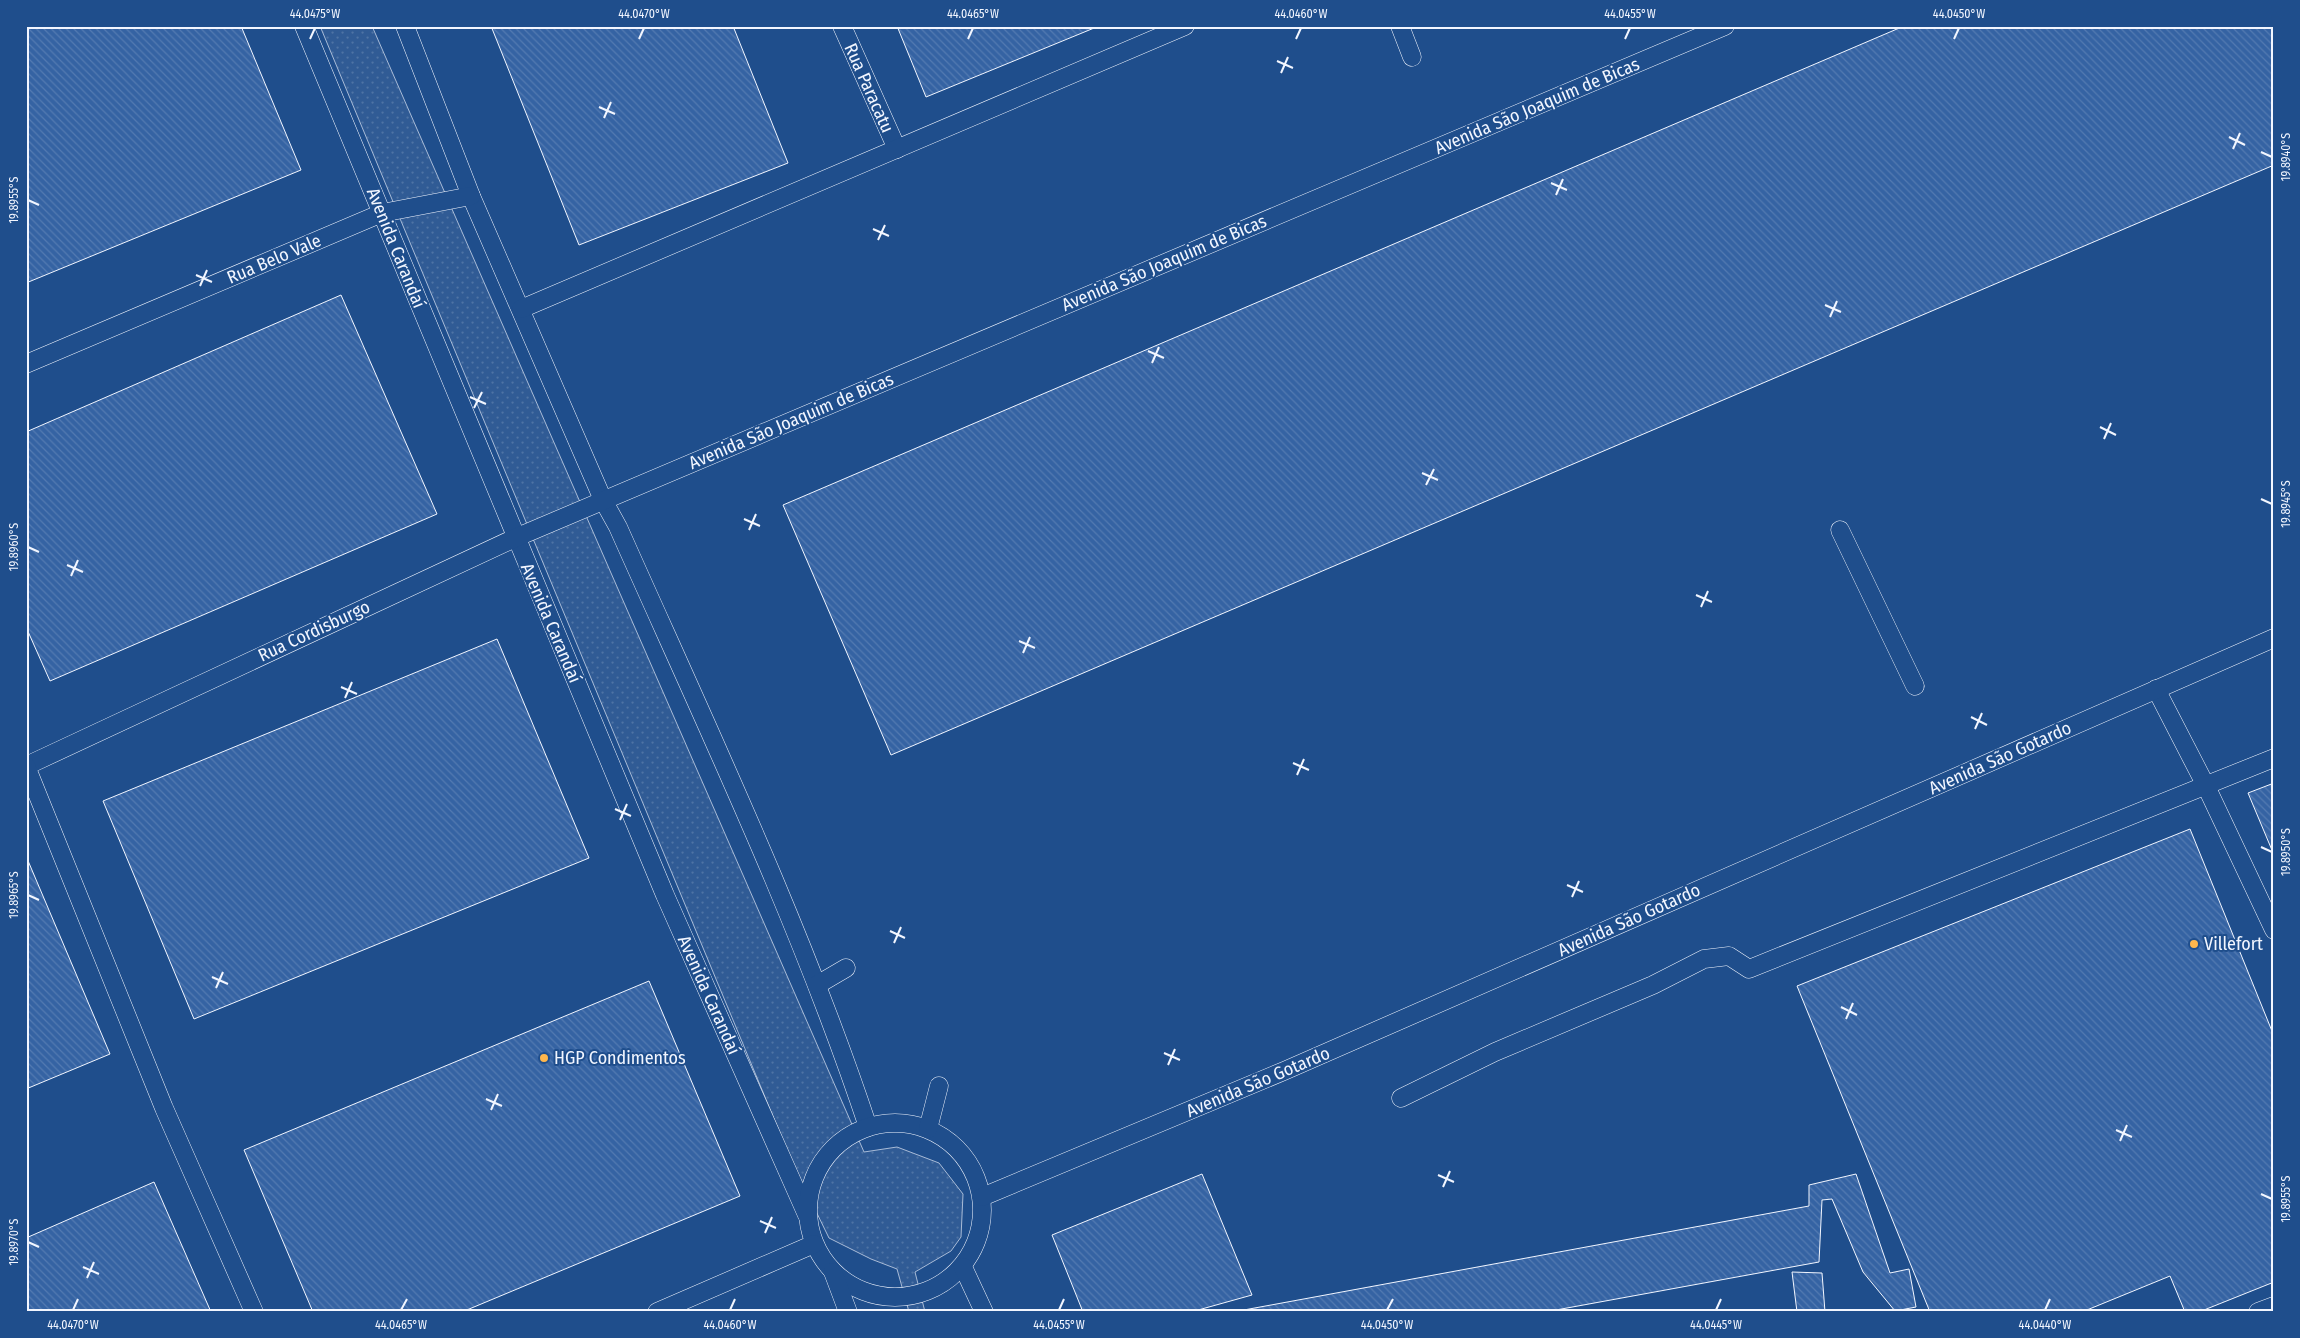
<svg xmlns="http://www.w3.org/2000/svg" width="2300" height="1338" font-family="'Fira Sans Condensed',sans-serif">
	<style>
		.green { fill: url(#green-dots); stroke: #a8bbd7 }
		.building { fill: url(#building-back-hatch); stroke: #f2f6ff }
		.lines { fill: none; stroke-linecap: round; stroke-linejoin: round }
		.service-casing { stroke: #f2f6ff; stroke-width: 19 }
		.service { stroke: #1f4e8c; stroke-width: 18 }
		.ticks { fill: none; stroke: #f2f6ff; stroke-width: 2 }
		.poi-dot { fill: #ffb74d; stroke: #1f4e8c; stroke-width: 2 }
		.labels { text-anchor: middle; stroke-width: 4; stroke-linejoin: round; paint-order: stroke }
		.street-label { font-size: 18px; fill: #f2f6ff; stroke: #1f4e8c }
		.poi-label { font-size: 18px; fill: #f2f6ff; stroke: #1f4e8c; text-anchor: start }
		.neatline { fill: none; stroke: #f2f6ff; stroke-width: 2 }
		.ticks-label { font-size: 12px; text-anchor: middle; fill: #f2f6ff }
	</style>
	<defs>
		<pattern id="green-dots" width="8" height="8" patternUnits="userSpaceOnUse" patternTransform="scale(1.25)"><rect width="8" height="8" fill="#305b95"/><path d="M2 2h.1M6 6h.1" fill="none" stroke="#4e73a5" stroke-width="1.8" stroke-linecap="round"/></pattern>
		<pattern id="building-back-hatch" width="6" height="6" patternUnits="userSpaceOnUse" patternTransform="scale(1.25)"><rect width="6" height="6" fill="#3563a3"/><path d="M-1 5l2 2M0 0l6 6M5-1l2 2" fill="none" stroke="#537ab1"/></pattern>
	</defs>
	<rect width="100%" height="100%" fill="#1f4e8c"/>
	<!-- green -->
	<path class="green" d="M 320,26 L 372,26 L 864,1152 L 897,1147 L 939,1163 L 963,1194 L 961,1237 L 951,1251 L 915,1272 L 925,1312 L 909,1312 L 897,1269 L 871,1259 L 829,1238 L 792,1162 Z"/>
	<!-- building -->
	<g class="building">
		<path d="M 26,26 L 241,26 L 301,170 L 26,283 Z"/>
		<path d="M 491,26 L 733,26 L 788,163 L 579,245 Z"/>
		<path d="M 897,26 L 1099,26 L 926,97 Z"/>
		<path d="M 1904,26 L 2274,26 L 2274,165 L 891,755 L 783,505 Z"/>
		<path d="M 341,295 L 437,514 L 50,681 L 26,627 L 26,432 Z"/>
		<path d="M 497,639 L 589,858 L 194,1019 L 103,801 Z"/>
		<path d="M 2274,783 L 2274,855 L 2248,793 Z"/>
		<path d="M 2190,829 L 2274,1036 L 2274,1282 L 2199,1312 L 2185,1312 L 2170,1276 L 2082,1312 L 1930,1312 L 1797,986 Z"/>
		<path d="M 26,856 L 110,1054 L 26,1089 Z"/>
		<path d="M 649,981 L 740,1196 L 462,1312 L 313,1312 L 244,1150 Z"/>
		<path d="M 1202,1174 L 1252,1295 L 1191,1312 L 1083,1312 L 1052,1235 Z"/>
		<path d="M 1856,1174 L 1890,1273 L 1909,1269 L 1916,1307 L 1895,1311 L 1863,1272 L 1832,1199 L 1822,1200 L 1819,1262 L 1545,1312 L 1233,1312 L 1809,1206 L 1809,1185 Z"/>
		<path d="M 154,1182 L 211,1312 L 26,1312 L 26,1238 Z"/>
		<path d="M 1792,1272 L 1822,1273 L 1825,1312 L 1797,1312 Z"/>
	</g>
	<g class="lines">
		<!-- service casing -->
		<g class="service-casing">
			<g id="service">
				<path d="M 304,26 L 665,895 L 807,1215"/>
				<path d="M 405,26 L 471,196 L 603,500 L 618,527 C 706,725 800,922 868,1127"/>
				<path d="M 842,26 L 897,149"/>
				<path d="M 1400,26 L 1412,57"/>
				<path d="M 521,309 L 1185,26"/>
				<path d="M 26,364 L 382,213 L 471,196"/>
				<path d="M 1840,530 L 1915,686"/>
				<path d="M 2156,689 L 2206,786 L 2274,930"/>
				<path d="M 26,766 L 515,538 L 1725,26"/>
				<path d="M 26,766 L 164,1108 L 254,1312"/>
				<path d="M 817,985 L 846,968"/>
				<path d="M 1401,1098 L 1495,1052 L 1653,985 L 1704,959 L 1729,956 L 1749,969 L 2274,758"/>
				<circle cx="895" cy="1210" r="87"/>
				<path d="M 928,1129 L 939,1086"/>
				<path d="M 982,1197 L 1284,1071 L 2274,638"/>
				<path d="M 963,1267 L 984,1312"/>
				<path d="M 833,1272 L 848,1312"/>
				<path d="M 657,1312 L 814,1244"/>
				<path d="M 2258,1312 L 2274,1306"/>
			</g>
		</g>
		<!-- service -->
		<use href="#service" class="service"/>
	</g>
	<!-- ticks -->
	<path class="ticks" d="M 310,39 L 315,28M 639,39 L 644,28M 968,39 L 973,28M 1296,39 L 1301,28M 1625,39 L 1630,28M 1954,39 L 1959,28M 1277,61 L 1293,68M 1281,73 L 1288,57M 599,107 L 615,114M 604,118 L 611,102M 2229,137 L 2245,145M 2233,149 L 2240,133M 2261,152 L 2272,157M 1551,183 L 1567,190M 1556,195 L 1563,179M 28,200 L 39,205M 873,229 L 889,236M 878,240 L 885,225M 196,275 L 212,282M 200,286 L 207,270M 1825,305 L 1841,312M 1830,317 L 1837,301M 1148,351 L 1164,358M 1152,363 L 1159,347M 470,397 L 486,404M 474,408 L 482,392M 2100,427 L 2116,435M 2104,439 L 2111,423M 1422,473 L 1438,480M 1426,485 L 1434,469M 2261,499 L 2272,504M 744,519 L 760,526M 749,530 L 756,514M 28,547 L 39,552M 67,565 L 83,572M 71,576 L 78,560M 1696,595 L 1712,602M 1701,607 L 1708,591M 1019,641 L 1035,648M 1023,653 L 1030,637M 341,687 L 357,694M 345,698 L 352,682M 1971,717 L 1987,725M 1975,729 L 1982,713M 1293,763 L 1309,770M 1297,775 L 1304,759M 615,809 L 631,816M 620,820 L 627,804M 2261,847 L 2272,852M 1567,885 L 1583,892M 28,895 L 39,900M 1572,897 L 1579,881M 890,931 L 905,938M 894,943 L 901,927M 212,977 L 228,984M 216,988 L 223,972M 1841,1007 L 1857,1015M 1846,1019 L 1853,1003M 1164,1053 L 1180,1060M 1168,1065 L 1175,1049M 486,1099 L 502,1106M 491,1110 L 498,1094M 2116,1130 L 2132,1137M 2120,1141 L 2127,1125M 1438,1175 L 1454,1182M 1443,1187 L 1450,1171M 2261,1194 L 2272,1199M 760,1221 L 776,1228M 765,1233 L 772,1217M 28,1242 L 39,1247M 83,1267 L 99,1274M 87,1278 L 94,1262M 73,1310 L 78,1299M 401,1310 L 407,1299M 730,1310 L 735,1299M 1059,1310 L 1064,1299M 1387,1310 L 1393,1299M 1716,1310 L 1721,1299M 2045,1310 L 2050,1299"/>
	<!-- markers -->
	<g class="poi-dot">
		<circle cx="2194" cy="944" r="5"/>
		<circle cx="544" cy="1058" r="5"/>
	</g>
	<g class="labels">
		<!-- street labels -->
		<g class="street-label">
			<text transform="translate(869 88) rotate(66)" y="6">Rua Paracatu</text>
			<text transform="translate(1537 106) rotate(-23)" y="6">Avenida São Joaquim de Bicas</text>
			<text transform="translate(396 248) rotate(68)" y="6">Avenida Carandaí</text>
			<text transform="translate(274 259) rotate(-23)" y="6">Rua Belo Vale</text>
			<text transform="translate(1164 263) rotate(-23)" y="6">Avenida São Joaquim de Bicas</text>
			<text transform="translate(791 421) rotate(-23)" y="6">Avenida São Joaquim de Bicas</text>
			<text transform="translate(551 623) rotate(67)" y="6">Avenida Carandaí</text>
			<text transform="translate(314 631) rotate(-25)" y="6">Rua Cordisburgo</text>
			<text transform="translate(2000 758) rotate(-24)" y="6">Avenida São Gotardo</text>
			<text transform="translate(1629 920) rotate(-24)" y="6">Avenida São Gotardo</text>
			<text transform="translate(709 995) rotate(66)" y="6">Avenida Carandaí</text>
			<text transform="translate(1258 1082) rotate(-23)" y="6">Avenida São Gotardo</text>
		</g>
		<!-- poi labels -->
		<g class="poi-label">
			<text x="2204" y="950">Villefort</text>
			<text x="554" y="1064">HGP Condimentos</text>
		</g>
	</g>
	<!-- border -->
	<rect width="2300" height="1338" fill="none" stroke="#1f4e8c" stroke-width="55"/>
	<rect x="28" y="28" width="2244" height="1282" class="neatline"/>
	<g class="ticks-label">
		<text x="315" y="18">44.0475°W</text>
		<text x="644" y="18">44.0470°W</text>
		<text x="973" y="18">44.0465°W</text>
		<text x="1301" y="18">44.0460°W</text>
		<text x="1630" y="18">44.0455°W</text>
		<text x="1959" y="18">44.0450°W</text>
		<text transform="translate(2286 157) rotate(-90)" y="4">19.8940°S</text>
		<text transform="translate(14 200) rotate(-90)" y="4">19.8955°S</text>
		<text transform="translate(2286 504) rotate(-90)" y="4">19.8945°S</text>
		<text transform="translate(14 547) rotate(-90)" y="4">19.8960°S</text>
		<text transform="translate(2286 852) rotate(-90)" y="4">19.8950°S</text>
		<text transform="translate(14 895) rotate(-90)" y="4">19.8965°S</text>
		<text transform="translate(2286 1199) rotate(-90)" y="4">19.8955°S</text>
		<text transform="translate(14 1242) rotate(-90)" y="4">19.8970°S</text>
		<text x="73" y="1329">44.0470°W</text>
		<text x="401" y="1329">44.0465°W</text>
		<text x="730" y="1329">44.0460°W</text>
		<text x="1059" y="1329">44.0455°W</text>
		<text x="1387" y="1329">44.0450°W</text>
		<text x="1716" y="1329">44.0445°W</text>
		<text x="2045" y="1329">44.0440°W</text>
	</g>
</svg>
